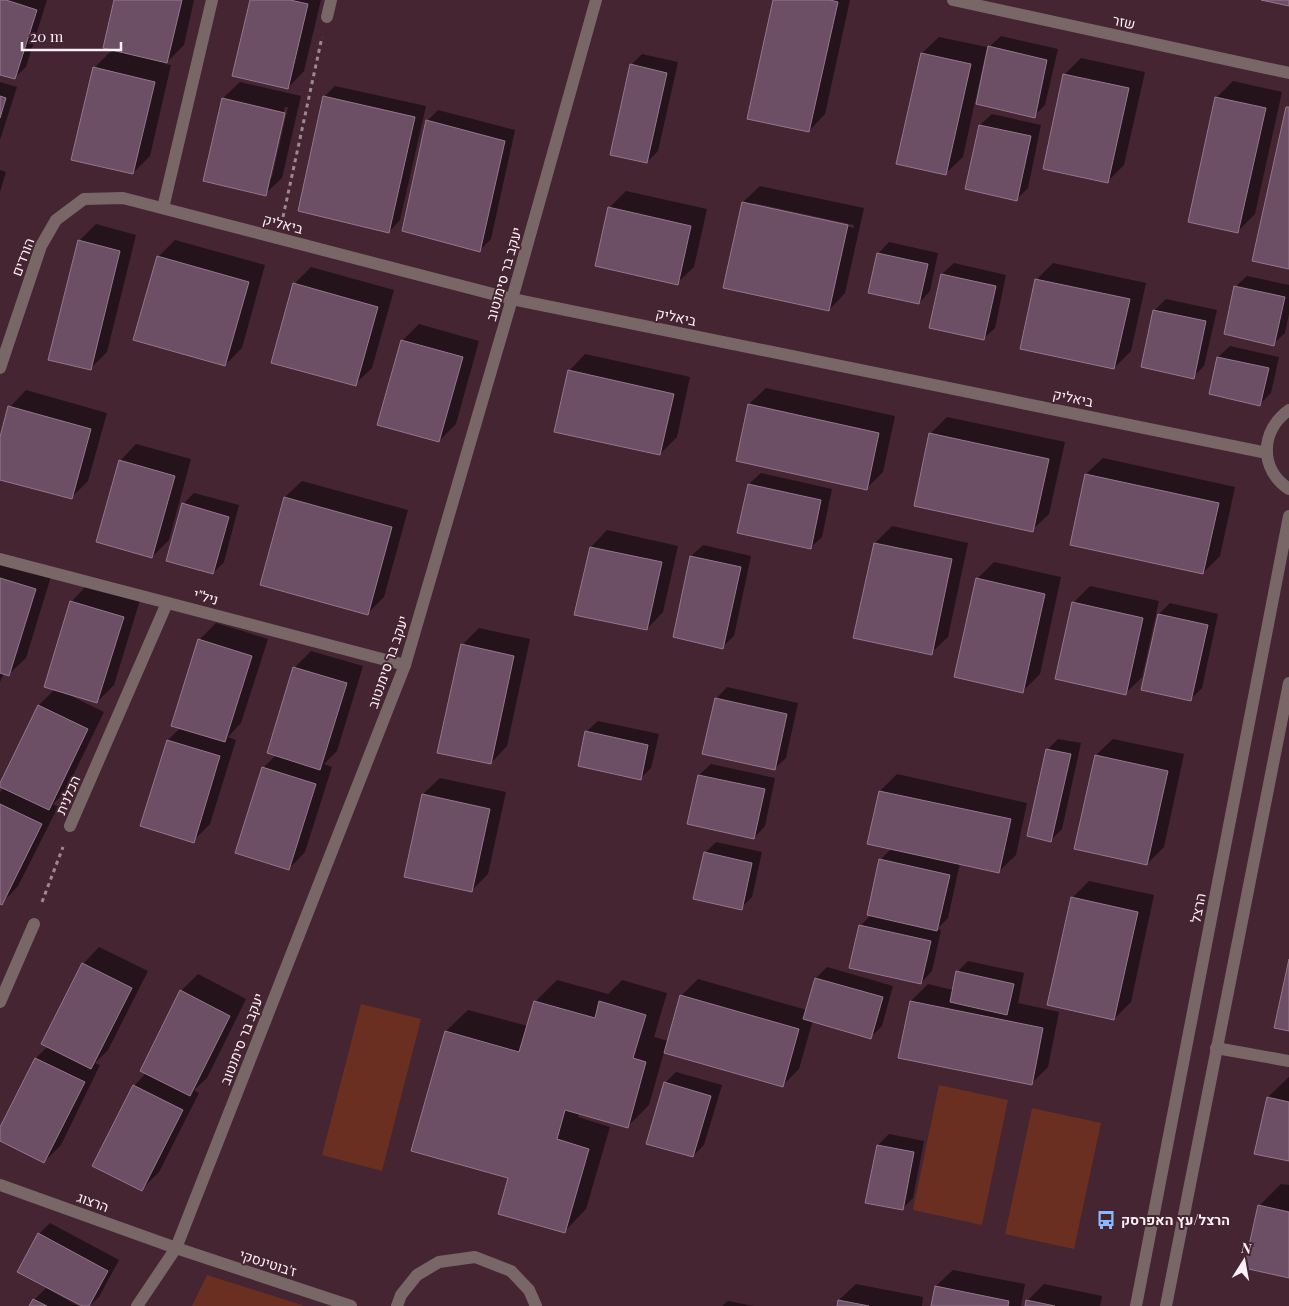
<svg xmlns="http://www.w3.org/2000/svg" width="1289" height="1306" font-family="'Playfair Display',Heebo,serif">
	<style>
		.green { fill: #6a2f21 }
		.shadow { fill: #0007; fill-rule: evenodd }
		.building { fill: #6c4f64; stroke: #95778d }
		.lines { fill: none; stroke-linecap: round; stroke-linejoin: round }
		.path { stroke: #9e8991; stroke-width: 3; stroke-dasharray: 4 4; stroke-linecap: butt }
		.service { stroke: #796768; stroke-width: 12 }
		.minor { stroke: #796768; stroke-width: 12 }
		.tertiary { stroke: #796768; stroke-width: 12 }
		.labels { text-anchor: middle; stroke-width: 4; stroke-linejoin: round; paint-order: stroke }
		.street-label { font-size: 14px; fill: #fdf1f5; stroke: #442531 }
		.poi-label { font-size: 14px; font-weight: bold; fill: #fdf1f5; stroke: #442531; text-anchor: start }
	</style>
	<rect width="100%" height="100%" fill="#442531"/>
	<!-- green -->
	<g class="green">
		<path d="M 361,1004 L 421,1019 L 382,1171 L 322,1155 Z"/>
		<path d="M 939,1085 L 1008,1100 L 982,1225 L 913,1210 Z"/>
		<path d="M 1032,1108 L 1101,1123 L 1074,1249 L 1005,1234 Z"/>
		<path d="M 207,1275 L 305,1306 L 192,1306 Z"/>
	</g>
	<!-- shadow -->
	<g class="shadow">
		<path d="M 0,0 L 47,0 L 26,67 L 14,78 L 0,73 Z"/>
		<path d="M 115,0 L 194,0 L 184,45 L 165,64 L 171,65 L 150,156 L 133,173 L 94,68 L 113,49 Z"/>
		<path d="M 251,0 L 321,0 L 304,71 L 288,88 Z"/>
		<path d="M 775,0 L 850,0 L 825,114 L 809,131 Z"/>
		<path d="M 1001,36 L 1058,49 L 1045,105 L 1034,116 L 989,47 Z"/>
		<path d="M 939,37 L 987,47 L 963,157 L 946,173 L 922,53 Z"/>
		<path d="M 642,54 L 678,62 L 658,151 L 647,162 L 631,65 Z"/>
		<path d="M 1081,58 L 1145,72 L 1124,165 L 1107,182 L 1065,74 Z"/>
		<path d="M 1233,81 L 1282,92 L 1255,214 L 1238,231 L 1216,98 Z"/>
		<path d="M 0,82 L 17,87 L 0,140 Z"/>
		<path d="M 240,82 L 301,96 L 282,178 L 265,194 L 223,98 ZM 285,107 L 288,107 L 272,177 L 269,177 Z"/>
		<path d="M 335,86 L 426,106 L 400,220 L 389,232 L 324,97 Z"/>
		<path d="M 438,110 L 515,130 L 491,239 L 480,250 L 427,121 Z"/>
		<path d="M 992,114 L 1041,125 L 1028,188 L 1017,199 L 967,188 L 980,125 Z"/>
		<path d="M 0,170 L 6,172 L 0,192 Z"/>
		<path d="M 760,186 L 864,208 L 845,293 L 829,310 L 743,202 ZM 754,203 L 854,225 L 854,228 L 754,206 Z"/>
		<path d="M 626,191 L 707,209 L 694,267 L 677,283 L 609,208 Z"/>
		<path d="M 96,224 L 136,235 L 107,352 L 90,369 L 79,241 Z"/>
		<path d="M 175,240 L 265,265 L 242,348 L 225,365 L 158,257 Z"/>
		<path d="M 889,242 L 938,253 L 930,291 L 919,303 L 878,254 Z"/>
		<path d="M 954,263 L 1006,275 L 995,328 L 983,339 L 942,274 Z"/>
		<path d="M 1053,263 L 1146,283 L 1131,351 L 1114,368 L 1037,279 Z"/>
		<path d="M 311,267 L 394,290 L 372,368 L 355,384 L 294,284 Z"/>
		<path d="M 1247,276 L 1289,285 L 1289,314 L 1285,333 L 1273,344 L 1235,287 Z"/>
		<path d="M 1166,299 L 1217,310 L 1204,366 L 1193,377 L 1154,311 Z"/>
		<path d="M 419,324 L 479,341 L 456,424 L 439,441 L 402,341 Z"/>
		<path d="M 1230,346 L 1279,357 L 1271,393 L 1260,404 L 1218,357 Z"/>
		<path d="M 585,354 L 690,377 L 677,437 L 660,454 L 569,371 Z"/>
		<path d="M 766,388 L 895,416 L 883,472 L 866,489 L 749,404 Z"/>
		<path d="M 26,390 L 107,413 L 88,481 L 71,498 L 0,478 L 0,442 L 10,407 Z"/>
		<path d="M 947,417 L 1065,442 L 1049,514 L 1032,530 L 930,434 Z"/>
		<path d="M 136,444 L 191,459 L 169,540 L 152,557 L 120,461 Z"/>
		<path d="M 1103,458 L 1235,487 L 1220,556 L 1203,573 L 1086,474 Z"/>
		<path d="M 761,473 L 832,489 L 822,537 L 810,548 L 749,484 Z"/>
		<path d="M 302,481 L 408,510 L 384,597 L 367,614 L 285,497 Z"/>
		<path d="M 194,493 L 239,505 L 224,562 L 213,573 L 183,504 Z"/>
		<path d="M 892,526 L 968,543 L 948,637 L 931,653 L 855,637 L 875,543 Z"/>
		<path d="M 607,530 L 678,546 L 663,612 L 647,629 L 591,547 Z"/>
		<path d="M 703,545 L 751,556 L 734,636 L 722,647 L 691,556 Z"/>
		<path d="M 0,557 L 52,573 L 26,658 L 9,674 L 4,673 L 0,682 Z"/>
		<path d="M 994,562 L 1061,577 L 1040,674 L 1023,691 L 977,579 Z"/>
		<path d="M 88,584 L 140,600 L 114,685 L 97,702 L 70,694 L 69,695 L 104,712 L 65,792 L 53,804 L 58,807 L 18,886 L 2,903 L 0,902 L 0,792 L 5,787 L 0,785 L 39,705 L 55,689 L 45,686 L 72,601 Z"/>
		<path d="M 1090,586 L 1159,601 L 1142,677 L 1126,693 L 1073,603 Z"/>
		<path d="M 1170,603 L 1218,614 L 1202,688 L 1191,699 L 1159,614 Z"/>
		<path d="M 216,623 L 268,639 L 241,723 L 228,737 L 236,740 L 210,824 L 193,841 L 168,740 L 181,727 L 199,640 Z"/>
		<path d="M 479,628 L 530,639 L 507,746 L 491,763 L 462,645 Z"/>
		<path d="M 311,651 L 363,666 L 337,751 L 324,764 L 332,767 L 305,852 L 289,869 L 263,768 L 276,755 L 268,752 L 295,667 Z"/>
		<path d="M 727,687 L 798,703 L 786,758 L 774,769 L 716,699 Z"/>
		<path d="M 598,721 L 659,734 L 651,768 L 640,779 L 586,732 Z"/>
		<path d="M 1058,739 L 1081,743 L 1062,829 L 1051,840 L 1047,750 Z"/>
		<path d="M 1113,739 L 1184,754 L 1164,847 L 1147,864 L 1096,755 Z"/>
		<path d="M 711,764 L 775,778 L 765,826 L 754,838 L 699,775 Z"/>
		<path d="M 897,774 L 1027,803 L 1016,855 L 999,871 L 960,863 L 948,918 L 937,929 L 941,930 L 932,971 L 921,983 L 860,926 L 871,915 L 880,860 L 892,848 L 869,843 L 880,791 Z"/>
		<path d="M 440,778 L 506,792 L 488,874 L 471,891 L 423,794 Z"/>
		<path d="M 716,842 L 762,852 L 752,897 L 741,908 L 705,853 Z"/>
		<path d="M 1089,881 L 1154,895 L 1131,1002 L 1114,1019 L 1072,898 Z"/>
		<path d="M 99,947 L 148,971 L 108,1050 L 95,1063 L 100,1065 L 61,1145 L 44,1162 L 0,1140 L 0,1130 L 36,1058 L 48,1046 L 83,964 Z"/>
		<path d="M 968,961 L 1024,973 L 1018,1003 L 1059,1012 L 1048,1067 L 1031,1084 L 911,1001 L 928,984 L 953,990 L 957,972 Z"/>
		<path d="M 827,967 L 893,986 L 882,1026 L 871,1037 L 813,1020 L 799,1069 L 782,1086 L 664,1052 L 649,1105 L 627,1127 L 579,1113 L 578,1117 L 610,1127 L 586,1209 L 565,1231 L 509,1178 L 446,1031 L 468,1010 L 528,1026 L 535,1002 L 557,980 L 608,994 L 622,980 L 667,993 L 654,1037 L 668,1041 L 681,996 L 698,979 L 807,1010 L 816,978 Z"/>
		<path d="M 198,974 L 246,999 L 207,1078 L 194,1090 L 199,1093 L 159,1172 L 142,1189 L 134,1086 L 146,1073 L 181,991 Z"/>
		<path d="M 676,1072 L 722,1085 L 704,1145 L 693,1156 L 665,1083 Z"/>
		<path d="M 1289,1077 L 1289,1160 L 1268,1097 Z"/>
		<path d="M 889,1134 L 924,1141 L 913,1198 L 902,1209 L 878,1145 Z"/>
		<path d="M 1281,1184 L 1289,1185 L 1289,1277 L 1259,1206 Z"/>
		<path d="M 50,1223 L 119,1260 L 99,1297 L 89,1306 L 84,1306 L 39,1234 Z"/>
		<path d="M 953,1270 L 1025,1284 L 1021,1306 L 932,1306 L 936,1286 Z"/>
		<path d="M 856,1284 L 923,1297 L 922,1306 L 838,1306 L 839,1300 Z"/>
		<path d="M 1044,1284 L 1102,1296 L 1100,1306 L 1026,1306 L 1027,1301 Z"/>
		<path d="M 46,1288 L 78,1306 L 31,1306 L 35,1299 Z"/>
		<path d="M 728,1301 L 754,1306 L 722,1306 Z"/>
	</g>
	<!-- building -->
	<g class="building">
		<path d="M 0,0 L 6,0 L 37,10 L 15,79 L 0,75 Z"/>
		<path d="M 114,0 L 182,0 L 167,63 L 103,48 Z"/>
		<path d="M 250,0 L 290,0 L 308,4 L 288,89 L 232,76 Z"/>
		<path d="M 773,0 L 830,0 L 838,2 L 809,132 L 747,119 Z"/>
		<path d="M 1261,0 L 1289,0 L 1289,6 Z"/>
		<path d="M 988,46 L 1047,60 L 1035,118 L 976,104 Z"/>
		<path d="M 921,53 L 971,64 L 946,175 L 896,164 Z"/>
		<path d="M 630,64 L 667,73 L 647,163 L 610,155 Z"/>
		<path d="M 93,67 L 155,82 L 133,174 L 71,160 Z"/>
		<path d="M 1063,74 L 1129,88 L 1108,183 L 1043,169 Z"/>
		<path d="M 0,96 L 6,98 L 0,118 Z"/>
		<path d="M 323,96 L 415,117 L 389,233 L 298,211 Z"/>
		<path d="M 1215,97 L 1266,108 L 1238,233 L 1188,222 Z"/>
		<path d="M 222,98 L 285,113 L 266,196 L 203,181 Z"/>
		<path d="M 1286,107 L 1289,107 L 1289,269 L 1252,261 Z"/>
		<path d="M 426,120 L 505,141 L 480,252 L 402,231 Z"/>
		<path d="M 979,125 L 1031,136 L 1017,201 L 965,189 Z"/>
		<path d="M 742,202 L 848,225 L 829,311 L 723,288 Z"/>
		<path d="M 608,207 L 691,226 L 678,285 L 595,266 Z"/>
		<path d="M 78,240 L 120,251 L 91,370 L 48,360 Z"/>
		<path d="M 877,253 L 928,264 L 919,304 L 868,293 Z"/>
		<path d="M 157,256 L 249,282 L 225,366 L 133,340 Z"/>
		<path d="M 941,274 L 996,286 L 984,340 L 929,328 Z"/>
		<path d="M 1035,279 L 1130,299 L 1114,369 L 1020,349 Z"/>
		<path d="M 293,283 L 378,307 L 356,386 L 271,363 Z"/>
		<path d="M 1234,286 L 1285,297 L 1274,346 L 1224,334 Z"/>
		<path d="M 1153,310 L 1206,321 L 1194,379 L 1141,367 Z"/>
		<path d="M 401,340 L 463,357 L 439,442 L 377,425 Z"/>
		<path d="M 1217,357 L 1269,368 L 1260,406 L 1209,394 Z"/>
		<path d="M 568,370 L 674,394 L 660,455 L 554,432 Z"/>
		<path d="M 748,404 L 879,433 L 867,490 L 736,461 Z"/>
		<path d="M 8,406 L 91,429 L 72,499 L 0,480 L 0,437 Z"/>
		<path d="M 929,433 L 1049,459 L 1033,532 L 914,506 Z"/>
		<path d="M 119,460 L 175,476 L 152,558 L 96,542 Z"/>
		<path d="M 1085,474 L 1219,503 L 1203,574 L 1070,545 Z"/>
		<path d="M 748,484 L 821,500 L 811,549 L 737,533 Z"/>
		<path d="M 284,497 L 392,527 L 368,615 L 260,585 Z"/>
		<path d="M 182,503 L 229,517 L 213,574 L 166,561 Z"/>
		<path d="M 874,543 L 952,559 L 932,655 L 853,638 Z"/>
		<path d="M 590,547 L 662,562 L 647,630 L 574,615 Z"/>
		<path d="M 690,556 L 741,567 L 723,649 L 673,637 Z"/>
		<path d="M 0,578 L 36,589 L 9,676 L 0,673 Z"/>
		<path d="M 976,578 L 1045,594 L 1023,693 L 954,677 Z"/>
		<path d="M 70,601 L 124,617 L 97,703 L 44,687 Z"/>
		<path d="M 1072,602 L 1143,618 L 1126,695 L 1055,679 Z"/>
		<path d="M 1158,614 L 1208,625 L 1191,701 L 1141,690 Z"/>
		<path d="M 198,639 L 252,656 L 225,742 L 171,726 Z"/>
		<path d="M 461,644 L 514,656 L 491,764 L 437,753 Z"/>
		<path d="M 293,667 L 347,683 L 320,770 L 267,753 Z"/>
		<path d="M 715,698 L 787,714 L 775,770 L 702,754 Z"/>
		<path d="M 38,705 L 88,729 L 49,810 L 0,787 L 0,783 Z"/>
		<path d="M 585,731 L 648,745 L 641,780 L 578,766 Z"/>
		<path d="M 167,740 L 220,756 L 194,843 L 140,826 Z"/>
		<path d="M 1046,749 L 1071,754 L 1051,842 L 1027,836 Z"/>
		<path d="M 1095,755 L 1168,771 L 1147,865 L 1074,849 Z"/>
		<path d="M 262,767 L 316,784 L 289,870 L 235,853 Z"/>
		<path d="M 698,775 L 765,789 L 754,839 L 687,824 Z"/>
		<path d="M 879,791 L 1011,819 L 999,873 L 867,844 Z"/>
		<path d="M 422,794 L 490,809 L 472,892 L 404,877 Z"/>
		<path d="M 0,804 L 42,824 L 2,905 L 0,904 Z"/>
		<path d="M 704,852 L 752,863 L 742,910 L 693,899 Z"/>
		<path d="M 879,859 L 950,875 L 937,931 L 867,915 Z"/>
		<path d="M 1071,897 L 1138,912 L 1114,1020 L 1047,1005 Z"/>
		<path d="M 859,925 L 931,941 L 921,984 L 849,968 Z"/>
		<path d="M 1289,959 L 1289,1031 L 1274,1028 Z"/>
		<path d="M 82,963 L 132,988 L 91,1069 L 41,1044 Z"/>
		<path d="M 956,971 L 1014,984 L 1007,1015 L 950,1002 Z"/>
		<path d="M 815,978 L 883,997 L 871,1039 L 803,1019 Z"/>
		<path d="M 180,990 L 230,1016 L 190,1096 L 140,1071 Z"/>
		<path d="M 680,995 L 799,1029 L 783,1087 L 664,1053 Z"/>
		<path d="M 534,1001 L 595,1018 L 599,1001 L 646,1015 L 633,1058 L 646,1062 L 628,1128 L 565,1110 L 557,1139 L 589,1149 L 565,1233 L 498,1214 L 508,1178 L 411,1151 L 445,1031 L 519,1052 Z"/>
		<path d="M 910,1001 L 1043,1028 L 1032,1085 L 898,1058 Z"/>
		<path d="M 35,1058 L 85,1082 L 44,1163 L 0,1141 L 0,1127 Z"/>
		<path d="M 664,1082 L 711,1096 L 693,1157 L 646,1144 Z"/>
		<path d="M 133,1085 L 183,1110 L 142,1191 L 92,1166 Z"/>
		<path d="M 1267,1097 L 1289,1102 L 1289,1161 L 1254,1154 Z"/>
		<path d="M 877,1145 L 914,1152 L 903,1210 L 865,1203 Z"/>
		<path d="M 1258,1205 L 1289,1212 L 1289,1278 L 1244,1268 Z"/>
		<path d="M 38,1233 L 108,1271 L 89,1306 L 82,1306 L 17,1272 Z"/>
		<path d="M 935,1286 L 1009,1301 L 1008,1306 L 931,1306 Z"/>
		<path d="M 33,1299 L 47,1306 L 29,1306 Z"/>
		<path d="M 838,1300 L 869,1306 L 837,1306 Z"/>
		<path d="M 1026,1300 L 1055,1306 L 1025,1306 Z"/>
	</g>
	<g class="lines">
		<!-- path -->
		<g class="path">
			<path d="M 283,217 L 322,37"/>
			<path d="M 42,902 L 63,847"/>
		</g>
		<!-- service -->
		<path class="service" d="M 163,208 L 212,0"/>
		<!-- minor -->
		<g class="minor">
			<path d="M 953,0 L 1289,73"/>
			<path d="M 327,17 L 331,0"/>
			<path d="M 0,368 L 41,246 L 56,220 L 84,199 L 123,198 L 512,299 L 1267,453"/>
			<path d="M 0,559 L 405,665"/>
			<path d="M 70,826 L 167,603"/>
			<path d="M 0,1002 L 34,924"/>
			<path d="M 1216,1048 L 1289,1061"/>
			<path d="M 0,1185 L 176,1248 L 351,1306"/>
			<path d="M 397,1306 L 401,1295 L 417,1275 L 439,1262 L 475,1257 L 511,1271 L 529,1290 L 536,1306"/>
		</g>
		<!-- tertiary -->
		<g class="tertiary">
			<path d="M 1289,410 C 1260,431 1259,469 1289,489"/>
			<path d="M 137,1306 L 176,1248 L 405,665 L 512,299 L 596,0"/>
			<path d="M 1136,1306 L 1289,516"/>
			<path d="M 1166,1306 L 1289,683"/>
		</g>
	</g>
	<!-- icons -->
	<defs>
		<g id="bus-bare" transform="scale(1.5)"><path d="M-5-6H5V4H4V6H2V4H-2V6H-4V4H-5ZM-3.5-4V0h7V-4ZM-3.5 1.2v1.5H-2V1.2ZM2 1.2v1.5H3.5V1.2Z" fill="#8cb9fc" stroke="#442531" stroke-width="2.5" paint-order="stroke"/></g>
	</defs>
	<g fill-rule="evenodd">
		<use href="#bus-bare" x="1106" y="1220"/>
	</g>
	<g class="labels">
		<!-- street labels -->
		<g class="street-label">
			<text transform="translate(1124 22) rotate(12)" y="5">שזר</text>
			<text transform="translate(283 224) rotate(15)" y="5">ביאליק</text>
			<text transform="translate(23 257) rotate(-69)" y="5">הורדים</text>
			<text transform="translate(504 274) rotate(-74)" y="5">יעקב בר סימנטוב</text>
			<text transform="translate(676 317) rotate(12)" y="5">ביאליק</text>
			<text transform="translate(1073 398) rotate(12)" y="5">ביאליק</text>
			<text transform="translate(206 597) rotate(15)" y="5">ניל"י</text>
			<text transform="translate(388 662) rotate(-71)" y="5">יעקב בר סימנטוב</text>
			<text transform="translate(68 795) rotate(-67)" y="5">הכלנית</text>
			<text transform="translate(1198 908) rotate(-79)" y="5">הרצל</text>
			<text transform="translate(242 1039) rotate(-69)" y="5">יעקב בר סימנטוב</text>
			<text transform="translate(93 1202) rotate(20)" y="5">הרצוג</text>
			<text transform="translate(268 1263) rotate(18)" y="5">ז'בוטינסקי</text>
		</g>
		<!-- poi labels -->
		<g class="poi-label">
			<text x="1121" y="1225">הרצל/עץ האפרסק</text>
		</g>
	</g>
	<!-- north arrow -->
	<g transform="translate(1244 1261) rotate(11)" stroke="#442531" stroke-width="4" paint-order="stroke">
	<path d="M0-4L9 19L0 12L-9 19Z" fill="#fdf1f5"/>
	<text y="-8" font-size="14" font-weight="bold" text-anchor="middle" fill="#fdf1f5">N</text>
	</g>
	<!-- scale -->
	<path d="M22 42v8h99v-8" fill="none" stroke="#fdf1f5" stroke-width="2.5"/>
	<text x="30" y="42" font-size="15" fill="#fdf1f5" stroke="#442531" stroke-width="4" paint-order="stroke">20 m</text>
</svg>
